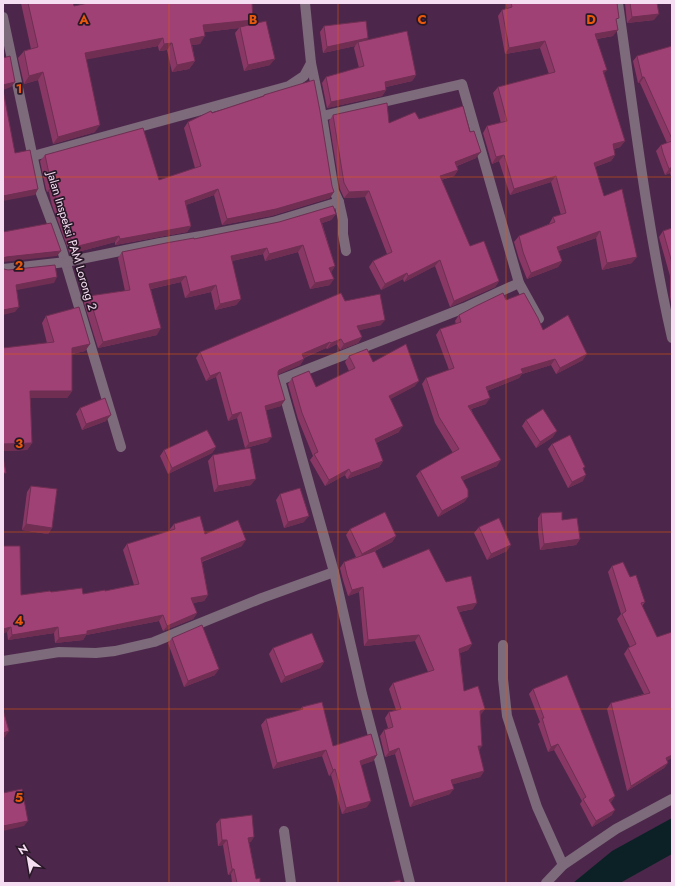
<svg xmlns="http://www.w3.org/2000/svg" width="675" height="886" font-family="Jost,sans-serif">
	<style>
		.water { fill: #0c2125 }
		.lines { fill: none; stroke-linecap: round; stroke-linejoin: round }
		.street { stroke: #7d6a7b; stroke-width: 10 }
		.wall { fill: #893865 }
		.shaded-wall { fill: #6f2e52 }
		.building { fill: #9f4175; stroke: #6f2e52 }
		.grid { fill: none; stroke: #e8590c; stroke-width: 1; stroke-opacity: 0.55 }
		.labels { text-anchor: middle; stroke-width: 3.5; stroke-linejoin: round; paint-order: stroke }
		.street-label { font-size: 12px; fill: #f5ddf2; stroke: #281827 }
		.grid-label { font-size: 13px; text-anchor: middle; font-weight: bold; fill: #e8590c; stroke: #281827; stroke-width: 3.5; stroke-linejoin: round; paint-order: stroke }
	</style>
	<rect width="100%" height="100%" fill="#4c274b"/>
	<!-- water -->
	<path class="water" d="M 672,818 L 672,854 L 620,883 L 573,883 L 612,851 Z"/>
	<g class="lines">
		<!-- street -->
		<g class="street">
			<path d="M 618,3 C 634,115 647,228 672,338"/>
			<path d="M 3,17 L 40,191 L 61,247 L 121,447"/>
			<path d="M 311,63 L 322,116 L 334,191 L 339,202 L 343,220 L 343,234 L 346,251"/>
			<path d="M 322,116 L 462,84 L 519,283 L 539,319"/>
			<path d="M 33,156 L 289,86 L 304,76 L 311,63 L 305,3"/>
			<path d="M 3,269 L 66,262 L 160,243 L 207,235 L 273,222 L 339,202"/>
			<path d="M 503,645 L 503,679 L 507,716 L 537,807 L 563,865"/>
			<path d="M 3,661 L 59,652 L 96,653 L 115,651 L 154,642 L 262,598 L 334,572"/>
			<path d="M 284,831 L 291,883"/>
			<path d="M 410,883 L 382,770 L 362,694 L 334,572 L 280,380 L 464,308 L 519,283"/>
			<path d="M 546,883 L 563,865 L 616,829 L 672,799"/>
		</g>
	</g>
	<!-- wall -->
	<g class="wall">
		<path d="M 21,3 L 73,3 L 74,6 L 253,20 L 250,25 L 270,65 L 244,71 L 235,33 L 239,28 L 205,32 L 200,44 L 192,45 L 195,61 L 189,69 L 172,72 L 167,50 L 159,51 L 158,46 L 86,59 L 95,132 L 53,144 L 38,80 L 24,84 L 18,58 L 24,51 L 31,49 Z"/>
		<path d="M 506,3 L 534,3 L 616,22 L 613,36 L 597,39 L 604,74 L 625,141 L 620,147 L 614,149 L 615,155 L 611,161 L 595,167 L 604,196 L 632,263 L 602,270 L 596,238 L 558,251 L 562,261 L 558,267 L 527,279 L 519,259 L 514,242 L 519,236 L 549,224 L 553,217 L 561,215 L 551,182 L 510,195 L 499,161 L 492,164 L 483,133 L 487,126 L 501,123 L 493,93 L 498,87 L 549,74 L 540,48 L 505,54 L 498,16 L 502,10 L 507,9 Z"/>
		<path d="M 625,3 L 657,3 L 654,20 L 627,23 Z"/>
		<path d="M 324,26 L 366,40 L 416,75 L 412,81 L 386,87 L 386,90 L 382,96 L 327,108 L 322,83 L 326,77 L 359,68 L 354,48 L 355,46 L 323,53 L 320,32 Z"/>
		<path d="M 672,46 L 672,179 L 670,173 L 665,175 L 656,151 L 661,145 L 667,143 L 640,83 L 638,83 L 633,61 L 637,56 Z"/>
		<path d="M 264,95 L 330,198 L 271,216 L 222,225 L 214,195 L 186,205 L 191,226 L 187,232 L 115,245 L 115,242 L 70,254 L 52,205 L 49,192 L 47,192 L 46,189 L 40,161 L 45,155 L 159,180 L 195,168 L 184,128 L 188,122 L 212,113 L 262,96 Z"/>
		<path d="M 333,115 L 389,123 L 419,119 L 476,158 L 457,166 L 458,170 L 454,176 L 441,180 L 470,246 L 499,281 L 495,287 L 450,307 L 435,266 L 404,282 L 403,279 L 381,290 L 369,267 L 373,261 L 387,254 L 365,197 L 344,198 L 340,189 L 329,121 Z"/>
		<path d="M 336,214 L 331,220 L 322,223 L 335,266 L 331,272 L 330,285 L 310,289 L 298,252 L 265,261 L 263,254 L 232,261 L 241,299 L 236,305 L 215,310 L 211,292 L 185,298 L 181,282 L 151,289 L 157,335 L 98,348 L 84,303 L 89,296 L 125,291 L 118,258 L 122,252 Z"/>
		<path d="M 672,228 L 672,302 L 671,302 L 670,297 L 670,276 L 659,237 L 663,231 Z"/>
		<path d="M 506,300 L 543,330 L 583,360 L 556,374 L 551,365 L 522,374 L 519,378 L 487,391 L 486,404 L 471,409 L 497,466 L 463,480 L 468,497 L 464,502 L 438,517 L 416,476 L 420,471 L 453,453 L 435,423 L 422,384 L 426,378 L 449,370 L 436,335 L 440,329 L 456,324 L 455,321 L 459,315 Z"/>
		<path d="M 345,301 L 381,325 L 359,330 L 362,337 L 358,343 L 340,350 L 337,344 L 327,349 L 326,348 L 304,358 L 304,359 L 300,365 L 278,374 L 281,406 L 266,410 L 268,442 L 245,448 L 237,418 L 228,421 L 216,377 L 206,381 L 196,358 L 200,352 Z"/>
		<path d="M 46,316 L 90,344 L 85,351 L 72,354 L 72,391 L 67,398 L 30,398 L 32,443 L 27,450 L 3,451 L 47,343 L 42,323 Z"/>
		<path d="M 349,356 L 373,362 L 415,386 L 390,399 L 399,432 L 376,443 L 383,461 L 379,467 L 347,479 L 345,475 L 325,486 L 310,460 L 313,456 L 298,419 L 288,384 L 292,378 L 316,387 L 349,371 L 345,362 Z"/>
		<path d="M 80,408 L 106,421 L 82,430 L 76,414 Z"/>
		<path d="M 526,420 L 553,437 L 536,448 L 522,426 Z"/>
		<path d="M 552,444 L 583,469 L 583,481 L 568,488 L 548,449 Z"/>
		<path d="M 216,447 L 212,453 L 168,474 L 160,456 L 164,450 Z"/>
		<path d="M 213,455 L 251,485 L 214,492 L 208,461 Z"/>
		<path d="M 31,486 L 52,528 L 48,534 L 22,530 L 27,492 Z"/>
		<path d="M 280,494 L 304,522 L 284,528 L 276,500 Z"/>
		<path d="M 541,513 L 580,539 L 576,545 L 540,550 L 538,532 L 538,518 Z"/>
		<path d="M 174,524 L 242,546 L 202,562 L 208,595 L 204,601 L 193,603 L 197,613 L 193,619 L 163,631 L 159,621 L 86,635 L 83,640 L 55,643 L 54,633 L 8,640 L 7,632 L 21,595 L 51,592 L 83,594 L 105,591 L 134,585 L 123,550 L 127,544 L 170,531 L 170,529 Z"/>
		<path d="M 479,527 L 507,551 L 487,560 L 474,533 Z"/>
		<path d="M 350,529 L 396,536 L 392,542 L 375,551 L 383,568 L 446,582 L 473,609 L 459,612 L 472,644 L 468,650 L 460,653 L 464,691 L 485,709 L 481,714 L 480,715 L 479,751 L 484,771 L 480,777 L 453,784 L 450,794 L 410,807 L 395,754 L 385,757 L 380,736 L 384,730 L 388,728 L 385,718 L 389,712 L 396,710 L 389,689 L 393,683 L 428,672 L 415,641 L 364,646 L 359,592 L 348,596 L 343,580 L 340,568 L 344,562 L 356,557 L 346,535 Z"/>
		<path d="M 612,566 L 630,577 L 645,602 L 642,606 L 667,761 L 668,763 L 664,768 L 627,791 L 607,709 L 611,703 L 644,694 L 624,654 L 628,648 L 630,647 L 617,619 L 621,614 L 608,572 Z"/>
		<path d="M 172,638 L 215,675 L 184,687 L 168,643 Z"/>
		<path d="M 273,648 L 324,662 L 320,668 L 281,683 L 269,654 Z"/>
		<path d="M 533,689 L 615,796 L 611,802 L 612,815 L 592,827 L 580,804 L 582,801 L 554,750 L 548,752 L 538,724 L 540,722 L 529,694 Z"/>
		<path d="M 302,707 L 333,746 L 377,755 L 373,761 L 361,765 L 367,807 L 342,814 L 331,775 L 329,776 L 322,756 L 273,769 L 261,725 L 266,719 L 300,710 Z"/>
		<path d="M 220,819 L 251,842 L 249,842 L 256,879 L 260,883 L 232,883 L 231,874 L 228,875 L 223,845 L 218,846 L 216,824 Z"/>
	</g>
	<!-- shaded-wall -->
	<g class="shaded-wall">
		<path d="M 659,14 L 654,20 L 627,23 L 632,17 Z"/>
		<path d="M 253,20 L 248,27 L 240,27 L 239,28 L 198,33 L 203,25 Z"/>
		<path d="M 618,30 L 613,36 L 590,40 L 595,34 Z"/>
		<path d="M 205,36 L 200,44 L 185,46 L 190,39 Z"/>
		<path d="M 163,38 L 158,46 L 79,61 L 85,53 Z"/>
		<path d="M 368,38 L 364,44 L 358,42 L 355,46 L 323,53 L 327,47 Z"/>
		<path d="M 545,41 L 540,48 L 505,54 L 509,48 Z"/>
		<path d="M 172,43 L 167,50 L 159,51 L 164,44 Z"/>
		<path d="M 275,59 L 270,65 L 244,71 L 248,65 Z"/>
		<path d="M 195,61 L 189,69 L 172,72 L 177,65 Z"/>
		<path d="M 607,70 L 602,76 L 603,71 Z"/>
		<path d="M 43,72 L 38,80 L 24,84 L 29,76 Z"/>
		<path d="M 416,75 L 412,81 L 381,88 L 385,82 Z"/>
		<path d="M 642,77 L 644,77 L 640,83 L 638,83 Z"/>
		<path d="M 15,82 L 11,87 L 3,90 L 3,85 Z"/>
		<path d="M 386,90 L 382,96 L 327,108 L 331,102 Z"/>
		<path d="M 100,125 L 95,132 L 53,144 L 58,137 Z"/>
		<path d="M 625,141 L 620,147 L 609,150 L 613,144 Z"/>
		<path d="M 481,152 L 476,158 L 451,168 L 455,162 Z"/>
		<path d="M 504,155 L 499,161 L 492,164 L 496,157 Z"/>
		<path d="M 615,155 L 611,161 L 589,169 L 594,163 Z"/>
		<path d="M 672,167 L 672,169 L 670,173 L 665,175 L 669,169 Z"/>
		<path d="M 458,170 L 454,176 L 435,182 L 440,176 Z"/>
		<path d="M 556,176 L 551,182 L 510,195 L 514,189 Z"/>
		<path d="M 52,186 L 53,186 L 49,192 L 47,192 Z"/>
		<path d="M 38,189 L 35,195 L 3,201 L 3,196 Z"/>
		<path d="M 218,189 L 214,195 L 180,207 L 185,201 Z"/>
		<path d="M 369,191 L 365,197 L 344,198 L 349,192 Z"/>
		<path d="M 334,192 L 330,198 L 271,216 L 222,225 L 227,219 Z"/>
		<path d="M 336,214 L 331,220 L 316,225 L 320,219 Z"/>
		<path d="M 191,226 L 187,232 L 115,245 L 120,239 Z"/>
		<path d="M 600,231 L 596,238 L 552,253 L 557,247 Z"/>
		<path d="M 119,236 L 115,242 L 70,254 L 74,247 Z"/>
		<path d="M 303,245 L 298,252 L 265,261 L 269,254 Z"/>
		<path d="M 267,248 L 263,254 L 227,262 L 231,256 Z"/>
		<path d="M 61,251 L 57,256 L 3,262 L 3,258 L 6,257 Z"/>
		<path d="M 637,257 L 632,263 L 602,270 L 607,263 Z"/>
		<path d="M 440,260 L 435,266 L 404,282 L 408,276 Z"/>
		<path d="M 562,261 L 558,267 L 527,279 L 531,273 Z"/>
		<path d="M 335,266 L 331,273 L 329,268 Z"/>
		<path d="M 407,273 L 403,279 L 381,290 L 385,284 Z"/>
		<path d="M 186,276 L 181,282 L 145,290 L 149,284 Z"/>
		<path d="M 57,277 L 54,283 L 12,291 L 16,285 Z"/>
		<path d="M 334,279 L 330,285 L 310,289 L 315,283 Z"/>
		<path d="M 499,281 L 495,287 L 450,307 L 454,301 Z"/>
		<path d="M 216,285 L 211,292 L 185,298 L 190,292 Z"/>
		<path d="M 241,299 L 236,305 L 215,310 L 220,304 Z"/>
		<path d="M 19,307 L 15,312 L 3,315 L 3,310 Z"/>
		<path d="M 385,320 L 381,325 L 353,332 L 357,326 Z"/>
		<path d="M 161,328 L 157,335 L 98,348 L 103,342 Z"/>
		<path d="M 362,337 L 358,343 L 340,350 L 344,344 Z"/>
		<path d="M 341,339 L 337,344 L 327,349 L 331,343 Z"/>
		<path d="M 330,342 L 326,348 L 298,360 L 302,354 Z"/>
		<path d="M 90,344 L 85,351 L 67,355 L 72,348 Z"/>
		<path d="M 587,354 L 583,360 L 556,374 L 560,368 Z"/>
		<path d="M 304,359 L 300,365 L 275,376 L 279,370 Z"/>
		<path d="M 555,359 L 551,365 L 522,374 L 519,378 L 482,393 L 486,387 L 521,369 Z"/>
		<path d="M 220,372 L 216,377 L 206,381 L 210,376 Z"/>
		<path d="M 419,381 L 415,386 L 385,402 L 389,396 Z"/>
		<path d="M 30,391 L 72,391 L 67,398 L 25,398 Z"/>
		<path d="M 490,398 L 486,404 L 464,411 L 468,406 Z"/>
		<path d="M 285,400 L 281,406 L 261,412 L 265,406 Z"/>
		<path d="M 241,412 L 237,418 L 228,421 L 232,415 Z"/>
		<path d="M 111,415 L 106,421 L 82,430 L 86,424 Z"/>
		<path d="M 403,426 L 399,432 L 371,445 L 375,439 Z"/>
		<path d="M 557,431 L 553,437 L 536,448 L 540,442 Z"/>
		<path d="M 272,437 L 268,442 L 245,448 L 249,443 Z"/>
		<path d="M 32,443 L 27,450 L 3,451 L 3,444 Z"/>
		<path d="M 216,447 L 212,453 L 168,474 L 172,468 Z"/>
		<path d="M 501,460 L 497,466 L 457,483 L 461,477 Z"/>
		<path d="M 383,461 L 379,467 L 347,479 L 351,473 Z"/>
		<path d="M 349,469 L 345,475 L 325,486 L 329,480 Z"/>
		<path d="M 586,475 L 583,481 L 568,488 L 572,482 Z"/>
		<path d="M 256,479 L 251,485 L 214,492 L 218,486 Z"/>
		<path d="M 468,497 L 464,502 L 438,517 L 442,511 Z"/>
		<path d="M 309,516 L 304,522 L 284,528 L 288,522 Z"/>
		<path d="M 26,524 L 52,528 L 48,534 L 22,530 Z"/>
		<path d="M 396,536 L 392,542 L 357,560 L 362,554 Z"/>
		<path d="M 580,539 L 576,545 L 540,550 L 544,544 Z"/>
		<path d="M 246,540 L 242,546 L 197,563 L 201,558 Z"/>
		<path d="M 511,545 L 507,551 L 487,560 L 491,554 Z"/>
		<path d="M 363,587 L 359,592 L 348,596 L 352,590 Z"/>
		<path d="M 208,595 L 204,601 L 187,604 L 191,598 Z"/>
		<path d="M 477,603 L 473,609 L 453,613 L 457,607 Z"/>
		<path d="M 197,613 L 193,619 L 163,631 L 167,626 Z"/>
		<path d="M 163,615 L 159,621 L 86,635 L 83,640 L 55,643 L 59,638 L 87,631 Z"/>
		<path d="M 11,627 L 7,632 L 3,634 L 3,629 Z"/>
		<path d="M 58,627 L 54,633 L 8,640 L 12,635 Z"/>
		<path d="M 419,635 L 415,641 L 364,646 L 368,640 Z"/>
		<path d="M 472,644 L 468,650 L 455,655 L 459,649 Z"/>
		<path d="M 324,662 L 320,668 L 281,683 L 285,677 Z"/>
		<path d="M 219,669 L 215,675 L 184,687 L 188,681 Z"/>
		<path d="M 485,709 L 481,714 L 476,716 L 480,711 Z"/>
		<path d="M 9,731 L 5,737 L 3,738 L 3,733 Z"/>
		<path d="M 558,744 L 554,750 L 548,752 L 551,747 Z"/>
		<path d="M 478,746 L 482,746 L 478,752 Z"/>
		<path d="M 399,748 L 395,754 L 385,757 L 389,752 Z"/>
		<path d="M 326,750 L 322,756 L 273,769 L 277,763 Z"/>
		<path d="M 377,755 L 373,761 L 356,767 L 360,761 Z"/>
		<path d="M 672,755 L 672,758 L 662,764 L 666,758 Z"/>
		<path d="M 668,763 L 664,768 L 627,791 L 631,786 Z"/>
		<path d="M 335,769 L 331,775 L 329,776 L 333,770 Z"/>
		<path d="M 484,771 L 480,777 L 447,786 L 451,780 Z"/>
		<path d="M 454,789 L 450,794 L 410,807 L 414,801 Z"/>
		<path d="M 615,796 L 611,802 L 609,800 Z"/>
		<path d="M 371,801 L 367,807 L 342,814 L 346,808 Z"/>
		<path d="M 615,810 L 612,815 L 592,827 L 596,821 Z"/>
		<path d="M 28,821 L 24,826 L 3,831 L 3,826 Z"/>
		<path d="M 254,837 L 251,842 L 245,843 L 248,838 Z"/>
		<path d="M 222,840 L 227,840 L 223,845 L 218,846 Z"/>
		<path d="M 232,869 L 234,869 L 231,874 L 228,875 Z"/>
	</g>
	<!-- building -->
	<g class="building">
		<path d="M 28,3 L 73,3 L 74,6 L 88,3 L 252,3 L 253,20 L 203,25 L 205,36 L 190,39 L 195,61 L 177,65 L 172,43 L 164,44 L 163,38 L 85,53 L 100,125 L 58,137 L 43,72 L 29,76 L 24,51 L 38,47 Z"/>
		<path d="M 511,3 L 617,3 L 619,18 L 616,19 L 618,30 L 595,34 L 607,70 L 603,71 L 625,141 L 613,144 L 615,155 L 594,163 L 604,196 L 622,189 L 637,257 L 607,263 L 600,231 L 557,247 L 562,261 L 531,273 L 523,252 L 519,236 L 555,222 L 553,217 L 566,213 L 556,176 L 514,189 L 504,155 L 496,157 L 487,126 L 507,121 L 498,87 L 555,72 L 545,41 L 509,48 L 502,10 L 512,7 Z"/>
		<path d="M 630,3 L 657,3 L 659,14 L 632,17 Z"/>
		<path d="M 266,21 L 275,59 L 248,65 L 240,27 Z"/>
		<path d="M 366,21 L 368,38 L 327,47 L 324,26 Z"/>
		<path d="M 407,31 L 416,75 L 385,82 L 386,90 L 331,102 L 326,77 L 364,66 L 358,42 Z"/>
		<path d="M 672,46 L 672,139 L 644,77 L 642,77 L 637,56 Z"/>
		<path d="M 10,56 L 15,82 L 3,85 L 3,58 Z"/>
		<path d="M 314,80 L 320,111 L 332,186 L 334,192 L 276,209 L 227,219 L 218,189 L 185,201 L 191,226 L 120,239 L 119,236 L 74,247 L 56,198 L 53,186 L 52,186 L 51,183 L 45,155 L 143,128 L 159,180 L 201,166 L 188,122 L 211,111 L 212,113 L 264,96 L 264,95 Z"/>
		<path d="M 3,90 L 15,153 L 30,150 L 38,189 L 3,196 Z"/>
		<path d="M 387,103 L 389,123 L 415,112 L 419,119 L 463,106 L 470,132 L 474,131 L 481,152 L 455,162 L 458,170 L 440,176 L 470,246 L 484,241 L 499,281 L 454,301 L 440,260 L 408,276 L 407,273 L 385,284 L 373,261 L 392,252 L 369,191 L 349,192 L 344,183 L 333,115 Z"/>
		<path d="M 672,141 L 672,167 L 669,169 L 663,153 L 661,145 Z"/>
		<path d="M 333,206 L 336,214 L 320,219 L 335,266 L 329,268 L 334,279 L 315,283 L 303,245 L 269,254 L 267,248 L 231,256 L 241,299 L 220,304 L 216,285 L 190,292 L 186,276 L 149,284 L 161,328 L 103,342 L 89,296 L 130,290 L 122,252 L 166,243 L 194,238 L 194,239 L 279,222 Z"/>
		<path d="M 51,223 L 61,251 L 6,257 L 3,258 L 3,232 Z"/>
		<path d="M 672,228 L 672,263 L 663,231 Z"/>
		<path d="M 55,265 L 57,277 L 16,285 L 19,307 L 3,310 L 3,268 L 4,269 L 8,270 Z"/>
		<path d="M 341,293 L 345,301 L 380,294 L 385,320 L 357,326 L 362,337 L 344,344 L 341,339 L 331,343 L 330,342 L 302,354 L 304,359 L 279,370 L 278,372 L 278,376 L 285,400 L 265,406 L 272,437 L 249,443 L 241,412 L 232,415 L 220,372 L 210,376 L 200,352 Z"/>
		<path d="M 503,293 L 506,300 L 524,293 L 538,318 L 543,330 L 568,315 L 587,354 L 560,368 L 555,359 L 521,369 L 523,373 L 486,387 L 490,398 L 468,406 L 501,460 L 461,477 L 468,490 L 468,497 L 442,511 L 420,471 L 459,449 L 439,417 L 426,378 L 454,368 L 440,329 L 461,322 L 459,315 L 476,306 Z"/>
		<path d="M 79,307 L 90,344 L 72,348 L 72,391 L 30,391 L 32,443 L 3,444 L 3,348 L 54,342 L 46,316 Z"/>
		<path d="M 406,344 L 419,381 L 389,396 L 403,426 L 375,439 L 383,461 L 351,473 L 349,469 L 329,480 L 314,454 L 318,452 L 302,413 L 292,378 L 309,371 L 316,387 L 355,368 L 349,356 L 367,349 L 373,362 Z"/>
		<path d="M 105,398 L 111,415 L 86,424 L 80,408 Z"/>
		<path d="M 543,409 L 557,431 L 540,442 L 526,420 Z"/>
		<path d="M 207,430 L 216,447 L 172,468 L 164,450 Z"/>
		<path d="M 570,435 L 585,467 L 583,468 L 586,475 L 572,482 L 552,444 Z"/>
		<path d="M 250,448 L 256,479 L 218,486 L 213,455 Z"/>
		<path d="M 3,457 L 6,473 L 3,473 Z"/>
		<path d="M 31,486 L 57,489 L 52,528 L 26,524 Z"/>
		<path d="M 300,488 L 309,516 L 288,522 L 280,494 Z"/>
		<path d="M 385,512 L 396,536 L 362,554 L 350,529 Z"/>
		<path d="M 562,512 L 562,520 L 577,518 L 580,539 L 544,544 L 542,527 L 541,513 Z"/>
		<path d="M 200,516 L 205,534 L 238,520 L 246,540 L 201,558 L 208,595 L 191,598 L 197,613 L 167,626 L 163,615 L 87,631 L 87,634 L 59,638 L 58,627 L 12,635 L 11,627 L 3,629 L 3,546 L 20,546 L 21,595 L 50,591 L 51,592 L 82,588 L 83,594 L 105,590 L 105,591 L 139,584 L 127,544 L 175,529 L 174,524 Z"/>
		<path d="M 499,518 L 511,545 L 491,554 L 479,527 Z"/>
		<path d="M 429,549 L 446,582 L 471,576 L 477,603 L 457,607 L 472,644 L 459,649 L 464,691 L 478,686 L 485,709 L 480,711 L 482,746 L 478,746 L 484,771 L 451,780 L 454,789 L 414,801 L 399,748 L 389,752 L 384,730 L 393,727 L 389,712 L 401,709 L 393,683 L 434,670 L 419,635 L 368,640 L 363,587 L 352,590 L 347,575 L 344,562 L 375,551 L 383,568 Z"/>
		<path d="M 623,562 L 630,577 L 636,575 L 645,602 L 641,603 L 657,637 L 672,632 L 672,755 L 666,758 L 668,763 L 631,786 L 611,703 L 650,693 L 628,648 L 636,644 L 622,614 L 626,611 L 612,566 Z"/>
		<path d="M 202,625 L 219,669 L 188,681 L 172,638 Z"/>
		<path d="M 312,633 L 324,662 L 285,677 L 273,648 Z"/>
		<path d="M 567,675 L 615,796 L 609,800 L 615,810 L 596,821 L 583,799 L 586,797 L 558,744 L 551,747 L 542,718 L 544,718 L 533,689 Z"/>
		<path d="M 322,702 L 333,746 L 371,734 L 377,755 L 360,761 L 371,801 L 346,808 L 335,769 L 333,770 L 326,750 L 277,763 L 266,719 L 303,709 L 302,707 Z"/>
		<path d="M 3,710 L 9,731 L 3,733 Z"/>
		<path d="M 22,789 L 28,821 L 3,826 L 3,793 Z"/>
		<path d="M 252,815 L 254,837 L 248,838 L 256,879 L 260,878 L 260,883 L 237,883 L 234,869 L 232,869 L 227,840 L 222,840 L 220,819 Z"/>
		<path d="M 400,880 L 401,883 L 386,883 Z"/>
	</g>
	<!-- grid -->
	<path class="grid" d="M 169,3 L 169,883M 338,3 L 338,883M 506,3 L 506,883M 3,177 L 672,177M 3,354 L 672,354M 3,532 L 672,532M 3,709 L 672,709"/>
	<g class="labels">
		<!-- street labels -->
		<g class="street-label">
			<text transform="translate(72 241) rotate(73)" y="4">Jalan Inspeksi PAM Lorong 2</text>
		</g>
	</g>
	<g class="grid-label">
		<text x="84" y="24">A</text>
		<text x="253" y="24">B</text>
		<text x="422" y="24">C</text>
		<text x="591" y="24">D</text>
		<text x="19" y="93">1</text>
		<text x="19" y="270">2</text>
		<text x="19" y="448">3</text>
		<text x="19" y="625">4</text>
		<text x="19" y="802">5</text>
	</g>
	<!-- border -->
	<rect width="675" height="886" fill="none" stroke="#f5ddf2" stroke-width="8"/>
	<!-- north arrow -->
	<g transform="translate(28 858) rotate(329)" stroke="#281827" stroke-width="3" paint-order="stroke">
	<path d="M0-3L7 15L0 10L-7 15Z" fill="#f5ddf2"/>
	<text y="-6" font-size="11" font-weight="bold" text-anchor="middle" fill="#f5ddf2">N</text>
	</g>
</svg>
